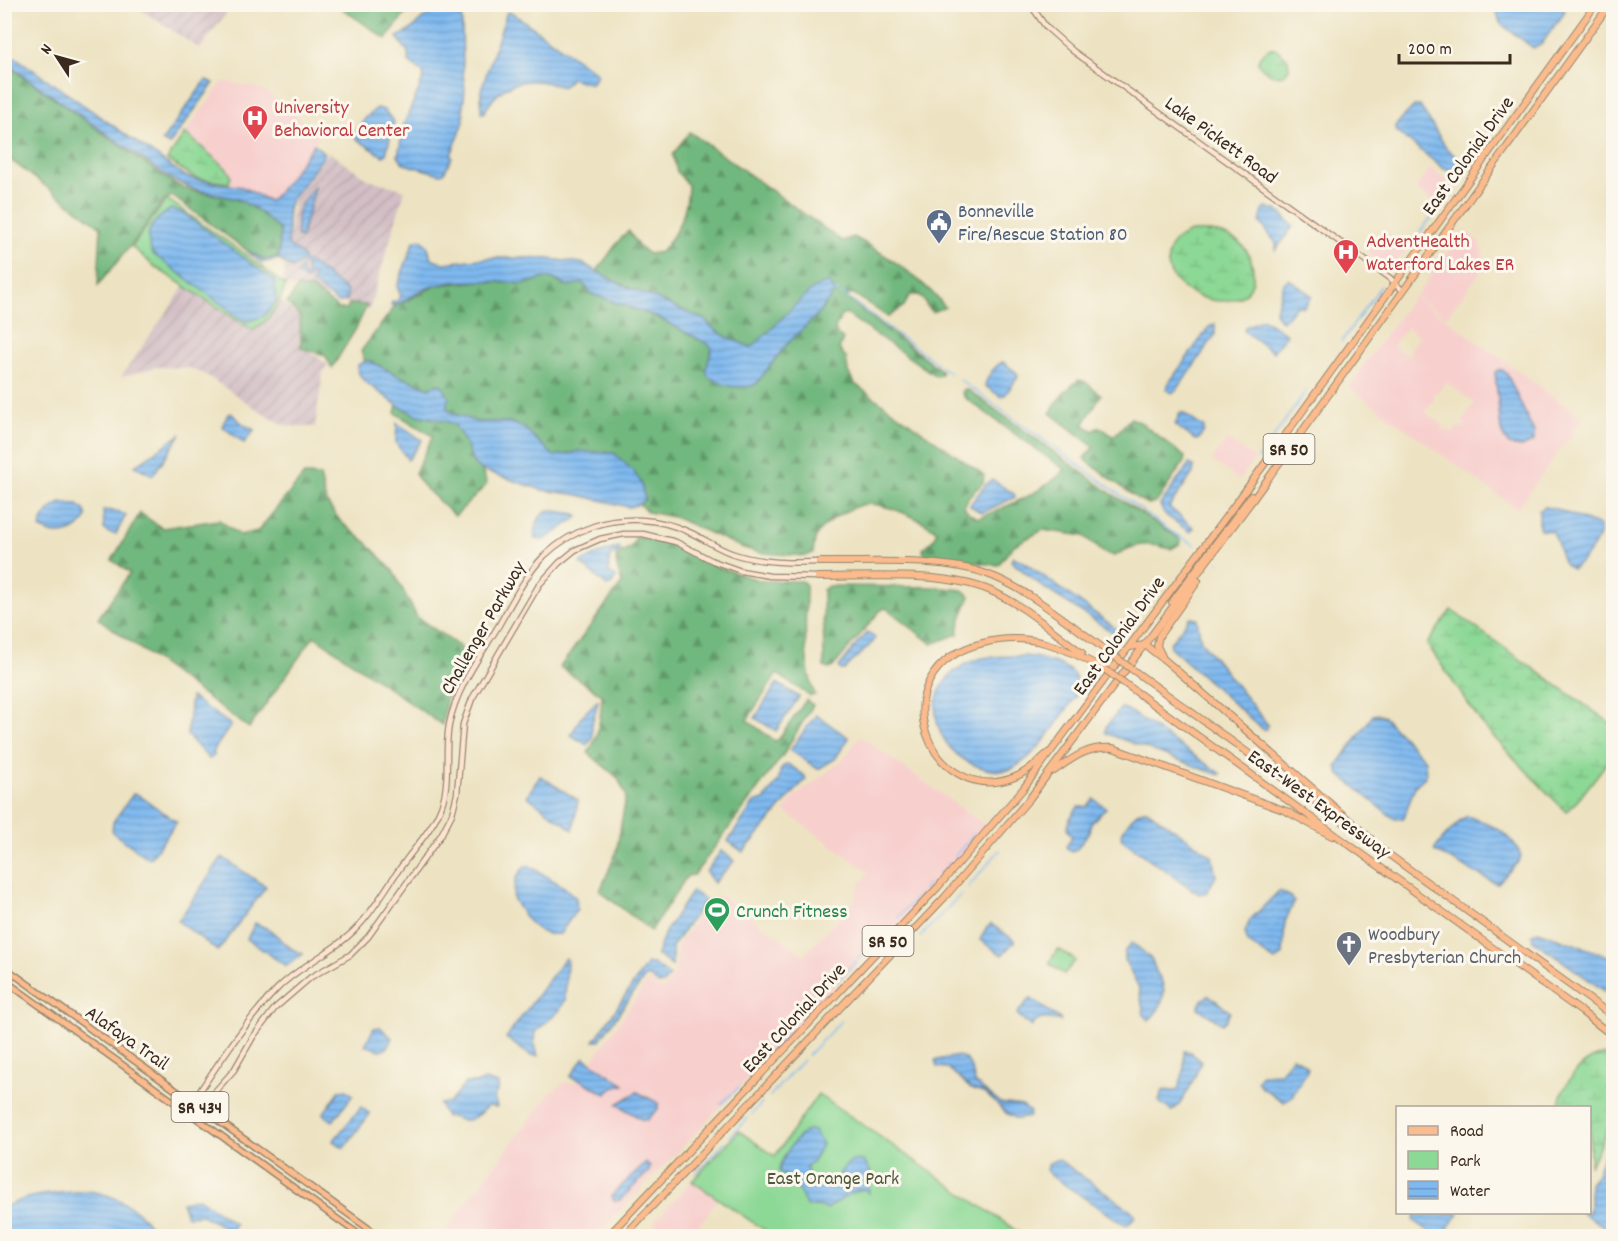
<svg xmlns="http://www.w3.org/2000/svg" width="1618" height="1241" font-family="Dekko,sans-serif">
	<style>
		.built { fill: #f7d0ce; fill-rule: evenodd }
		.industrial { fill: url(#industrial-furrows) }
		.forest { fill: url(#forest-firs); stroke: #56714e; stroke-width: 1.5 }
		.wetland { fill: url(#wetland-marsh); stroke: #64815a; stroke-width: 1.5 }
		.park { fill: #8cd895; stroke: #64815a; stroke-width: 1.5 }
		.water { fill: url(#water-rules); stroke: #5d7287; stroke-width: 1.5 }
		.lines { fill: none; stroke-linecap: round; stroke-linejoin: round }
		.stream { stroke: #7fb9f0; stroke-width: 1.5 }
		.secondary-casing { stroke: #948670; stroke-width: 7 }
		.primary-casing { stroke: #948670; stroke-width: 8 }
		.highway-casing { stroke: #948670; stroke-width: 8 }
		.secondary { stroke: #fde4d1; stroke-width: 4.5 }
		.primary { stroke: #fbbb8c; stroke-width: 5 }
		.highway { stroke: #fbbb8c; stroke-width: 6 }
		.highway-bridge-casing { stroke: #948670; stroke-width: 8; stroke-linecap: butt }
		.highway-bridge { stroke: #fbbb8c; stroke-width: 6 }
		.labels { text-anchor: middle; stroke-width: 6; stroke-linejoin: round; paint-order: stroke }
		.shield { fill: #fbf7ec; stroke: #75685c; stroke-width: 1.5 }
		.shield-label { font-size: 18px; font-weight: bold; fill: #3b2a1e }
		.health-label { font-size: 20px; fill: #be3a42; stroke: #fbf7ec; text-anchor: start }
		.street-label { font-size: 20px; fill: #3b2a1e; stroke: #fbf7ec }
		.service-label { font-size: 20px; fill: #4e5e75; stroke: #fbf7ec; text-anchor: start }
		.leisure-label { font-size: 20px; fill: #27864d; stroke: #fbf7ec; text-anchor: start }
		.worship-label { font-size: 20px; fill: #5b616d; stroke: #fbf7ec; text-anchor: start }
		.park-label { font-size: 20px; fill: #4f563c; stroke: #fbf7ec }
	</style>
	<defs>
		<pattern id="industrial-furrows" width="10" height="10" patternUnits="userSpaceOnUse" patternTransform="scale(1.5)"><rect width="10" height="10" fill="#d2bec4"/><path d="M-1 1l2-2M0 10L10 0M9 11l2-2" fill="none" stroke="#b5a3a8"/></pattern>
		<pattern id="forest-firs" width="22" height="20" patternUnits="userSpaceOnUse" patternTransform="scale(1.5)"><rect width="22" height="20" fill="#71b87e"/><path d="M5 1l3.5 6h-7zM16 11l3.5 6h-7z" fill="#5e9667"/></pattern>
		<pattern id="wetland-marsh" width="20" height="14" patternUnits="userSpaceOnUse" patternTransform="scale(1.5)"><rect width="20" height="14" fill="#8cd895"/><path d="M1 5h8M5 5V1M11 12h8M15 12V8" fill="none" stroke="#7aba80"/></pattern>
		<pattern id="water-rules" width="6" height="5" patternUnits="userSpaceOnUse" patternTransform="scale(1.5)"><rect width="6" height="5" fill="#7fb9f0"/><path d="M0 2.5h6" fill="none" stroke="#6997c2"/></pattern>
	</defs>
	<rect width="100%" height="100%" fill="#fbf7ec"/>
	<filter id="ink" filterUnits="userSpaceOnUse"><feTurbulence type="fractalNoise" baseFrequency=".0167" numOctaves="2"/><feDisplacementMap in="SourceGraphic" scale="12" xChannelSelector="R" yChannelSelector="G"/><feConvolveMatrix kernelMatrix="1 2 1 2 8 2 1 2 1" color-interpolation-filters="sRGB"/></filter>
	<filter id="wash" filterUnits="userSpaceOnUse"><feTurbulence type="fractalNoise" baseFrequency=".008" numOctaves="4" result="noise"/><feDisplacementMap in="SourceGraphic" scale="24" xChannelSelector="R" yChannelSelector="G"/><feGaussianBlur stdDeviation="1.35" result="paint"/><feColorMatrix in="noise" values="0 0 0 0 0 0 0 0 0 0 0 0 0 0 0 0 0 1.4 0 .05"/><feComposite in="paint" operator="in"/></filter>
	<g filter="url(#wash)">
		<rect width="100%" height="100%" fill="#ede3c2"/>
		<!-- built -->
		<g class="built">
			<path d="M 223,81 L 262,89 L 291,110 L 319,138 L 279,192 L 269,201 L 248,189 L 229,183 L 231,176 L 227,169 L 185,133 Z"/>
			<path d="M 1430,168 L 1453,185 L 1438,205 L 1415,189 Z"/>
			<path d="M 1464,230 L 1480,242 L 1483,254 L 1480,272 L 1446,317 L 1416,296 Z"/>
			<path d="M 1384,231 L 1407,248 L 1391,270 L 1368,253 Z"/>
			<path d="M 1414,296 L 1583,418 L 1517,509 L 1348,387 ZM 1407,327 L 1419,337 L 1408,353 L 1411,355 L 1410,357 L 1393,346 ZM 1446,382 L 1474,403 L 1462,421 L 1466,424 L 1463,429 L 1458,426 L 1453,433 L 1448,429 L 1446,432 L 1441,429 L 1443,425 L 1425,412 L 1435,397 L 1433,396 L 1435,392 L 1438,393 Z"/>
			<path d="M 1227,439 L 1255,459 L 1239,480 L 1212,460 Z"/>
			<path d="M 860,736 L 989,828 L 923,901 L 833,987 L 822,1002 L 596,1236 L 441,1236 L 549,1094 L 565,1082 L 577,1083 L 648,980 L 663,990 L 676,970 L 677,947 L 711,898 L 721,896 L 804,955 L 855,900 L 860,885 L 869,872 L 784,811 L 795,796 L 842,761 Z"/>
			<path d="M 692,1181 L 718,1199 L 691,1236 L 673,1236 L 653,1223 Z"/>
		</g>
		<!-- industrial -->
		<g class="industrial">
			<path d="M 134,5 L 232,5 L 200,49 Z"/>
			<path d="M 329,152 L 368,179 L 405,190 L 369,310 L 283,284 L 294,199 Z"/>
			<path d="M 189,280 L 279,299 L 301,318 L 299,344 L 328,365 L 323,372 L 315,427 L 288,426 L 270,418 L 206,375 L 189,368 L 156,367 L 121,377 Z"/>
		</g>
		<!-- forest -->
		<g class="forest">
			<path d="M 337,5 L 412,5 L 386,39 Z"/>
			<path d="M 4,63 L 175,184 C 197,196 225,192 247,204 C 259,210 270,221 280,230 L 279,257 L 268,261 L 248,251 L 172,196 L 164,200 L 136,239 L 98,285 L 101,227 L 5,156 Z"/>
			<path d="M 690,132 L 842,241 L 854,237 C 885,254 923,279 945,307 L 932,312 C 925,307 926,300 919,295 L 910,295 L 904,306 L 888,317 L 854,294 L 849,295 L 846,298 L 942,371 L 940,375 L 936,376 L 846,314 L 841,316 L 835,329 L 837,334 L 843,339 L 839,349 L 846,358 L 848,372 L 855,384 L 984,475 L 983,483 L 969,496 L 964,507 L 970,514 L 978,518 C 1010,505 1040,494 1065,470 L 964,397 L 962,393 L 964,389 L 968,390 L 1112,494 L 1179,538 L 1181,543 L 1171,549 C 1147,542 1136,543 1114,556 L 1103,552 L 1084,536 L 1043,530 L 1014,545 L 998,565 C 973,564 949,556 924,554 L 923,549 L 933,540 L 937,531 C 922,519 887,504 868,504 C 854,504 824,522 817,535 C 814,539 814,547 813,553 L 806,556 L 760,553 L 741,547 L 674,517 L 648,512 L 639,504 L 645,499 L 620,459 L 608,452 L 587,453 L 578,451 L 569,454 L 554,456 L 524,428 L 509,422 L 476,422 L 448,411 L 437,384 L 429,388 L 397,375 L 370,361 L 365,361 L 361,351 L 395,306 L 437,285 L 481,281 L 524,284 L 544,278 L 551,278 L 563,285 L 583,283 L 592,294 L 657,317 L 708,344 L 712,347 L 712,350 L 756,384 L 786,345 L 820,312 L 751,347 C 734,341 716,334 705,320 L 614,281 L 599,273 L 598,269 C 606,260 621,235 629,231 L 638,246 L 649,254 L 661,252 C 677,234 688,210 688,185 L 677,172 L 673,155 L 681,143 Z"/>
			<path d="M 298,287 L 312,289 L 339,309 L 347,309 L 349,304 L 367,305 L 357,327 L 332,368 L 325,355 L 301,348 L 300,316 L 287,303 Z"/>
			<path d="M 1078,380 L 1084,381 L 1101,395 L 1083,425 L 1094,431 L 1098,427 C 1105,428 1107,434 1114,436 L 1131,418 L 1140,422 L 1185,457 L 1184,462 L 1156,503 L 1148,504 L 1138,499 L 1088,462 L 1084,458 L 1094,447 L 1050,413 L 1062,395 Z"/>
			<path d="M 397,405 L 414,414 L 449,422 L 455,425 L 466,444 L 473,463 L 482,470 L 487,484 L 455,516 L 421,484 L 415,473 L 433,436 L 395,413 Z"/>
			<path d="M 304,475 L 320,476 L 326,502 L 341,522 L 367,543 L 393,571 L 417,617 L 460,647 L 466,663 L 448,690 L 442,725 L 314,636 L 249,728 L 98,618 L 130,573 L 112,560 L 140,513 L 162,528 L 219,520 L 240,535 L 258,531 Z"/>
			<path d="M 636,537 L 666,541 L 720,568 L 762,581 L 802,581 L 806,585 C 806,623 802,660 815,695 L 810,696 L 777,674 L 747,720 L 775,741 L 779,739 L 806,700 L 813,705 L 783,755 L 694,875 L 687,876 L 651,931 L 600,891 L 616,853 L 626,796 L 618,778 L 588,753 C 599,738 601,713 602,695 L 560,667 L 622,583 L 616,564 L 616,556 L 632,546 Z"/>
			<path d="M 828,586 L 935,587 L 962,590 L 970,596 L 960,621 L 958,634 L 932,644 L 886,608 L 881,610 L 833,667 L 830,669 L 824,667 L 823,590 Z"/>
		</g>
		<!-- wetland -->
		<g class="wetland">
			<path d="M 1270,48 L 1275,48 L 1288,59 L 1289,68 L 1284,75 C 1272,77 1265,72 1258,63 C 1258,56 1264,52 1270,48 Z"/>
			<path d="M 185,133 L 227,169 L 231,176 L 229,183 L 195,178 L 167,160 Z"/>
			<path d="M 1191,232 C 1213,231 1235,232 1248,253 C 1252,260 1254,271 1253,279 C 1246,320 1163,298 1168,257 C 1169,243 1178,236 1191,232 Z"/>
			<path d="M 1451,610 L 1613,725 L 1613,745 L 1610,749 L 1613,755 L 1579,799 L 1566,812 L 1485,728 L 1427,644 Z"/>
			<path d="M 1605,1055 L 1613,1071 L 1613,1118 L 1590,1166 L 1590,1108 L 1558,1107 C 1562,1085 1581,1058 1605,1055 Z"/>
		</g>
		<!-- park -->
		<g class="park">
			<path d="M 167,199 L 245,254 L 286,286 C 278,305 271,321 252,330 L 155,267 L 132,247 Z"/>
			<path d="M 1058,949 L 1074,959 L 1075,961 L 1064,974 L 1050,964 L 1050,961 Z"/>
			<path d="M 818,1094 L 1024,1236 L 773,1236 L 692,1181 L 739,1131 L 775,1156 Z"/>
		</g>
		<!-- water -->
		<g class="water">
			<path d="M 1495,5 L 1561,5 L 1565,11 L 1541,45 L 1533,48 L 1500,23 Z"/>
			<path d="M 447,9 L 458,13 L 462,18 L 463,73 L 465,90 L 463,106 L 464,122 L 451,155 L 452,157 L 444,173 L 440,174 L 404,164 L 398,156 L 404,124 L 424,77 L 423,73 L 409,62 L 408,52 L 397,37 L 409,31 L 427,15 Z"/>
			<path d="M 507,12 L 514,14 L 598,74 L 591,84 L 571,78 L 563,87 C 529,75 502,79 484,113 L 481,113 L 481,90 Z"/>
			<path d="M 15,57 L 185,176 L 193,179 L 242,187 L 269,201 L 279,192 L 312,147 L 314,144 L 324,153 L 324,156 L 292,199 L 288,208 L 288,243 L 289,246 L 302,255 L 304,261 L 313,265 L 347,291 L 347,300 L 338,303 L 312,283 L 314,276 L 312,274 L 307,280 L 297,274 L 301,268 L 302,273 L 305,276 L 307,275 L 306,266 L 301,262 L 292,268 L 278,259 L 261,263 L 247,251 L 264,260 L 279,257 L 280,230 L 256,209 L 237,199 L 194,189 L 173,180 L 25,77 L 5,60 L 5,58 L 9,59 Z"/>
			<path d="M 206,80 L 214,83 L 169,145 L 162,141 Z"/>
			<path d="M 1414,106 L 1420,106 L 1447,149 L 1458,158 L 1459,162 L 1450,170 L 1444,169 L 1396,131 L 1396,125 Z"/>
			<path d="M 377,108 L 384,110 L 394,122 L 386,154 L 383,156 L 355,138 C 356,127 368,115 377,108 Z"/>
			<path d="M 314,187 L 315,188 L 301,238 L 297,237 C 296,210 297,208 314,187 Z"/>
			<path d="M 1266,208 L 1277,210 L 1293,226 L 1276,250 L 1276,243 L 1260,222 L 1263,211 Z"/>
			<path d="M 171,209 L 182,212 L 275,281 L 276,302 L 264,316 L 246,322 L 153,254 C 142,232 151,222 171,209 Z"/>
			<path d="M 420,239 C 428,243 429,250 431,258 L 444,263 L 489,258 L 540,258 L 582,263 L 614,281 L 705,320 C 716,334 734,341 751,347 C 770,335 811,281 828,283 L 835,291 L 820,312 L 786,345 L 756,384 C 742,391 721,386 708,376 L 706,370 L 712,348 L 708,344 L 657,317 L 592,294 L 583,283 L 568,286 L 551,278 L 544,278 L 524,284 L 481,281 L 455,282 L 437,285 L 423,290 L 395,306 L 391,305 L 392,302 L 397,301 L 401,296 L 397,287 L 414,241 Z"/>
			<path d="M 1289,279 L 1312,296 L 1304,307 L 1296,306 L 1283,321 L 1280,320 L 1275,312 L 1284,283 Z"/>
			<path d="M 1263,319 L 1287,334 L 1273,352 L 1244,331 L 1245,327 Z"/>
			<path d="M 1215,324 L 1215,335 L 1177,390 L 1171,393 L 1166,389 L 1168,384 L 1209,327 Z"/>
			<path d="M 365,361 L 370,361 L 397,375 L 429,388 L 437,384 L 442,385 L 449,397 L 447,404 L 448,411 L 476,422 L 509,422 L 524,428 L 554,456 L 569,454 L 578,451 L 614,453 L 633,471 L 641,482 L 645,499 L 639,504 L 629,507 L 578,495 L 542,490 L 482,470 L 473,463 L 466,444 L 455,425 L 449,422 L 414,414 L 397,405 L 363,380 L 357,370 L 358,365 Z"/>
			<path d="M 1003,362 L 1017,373 L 1018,377 L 1005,395 L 1001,397 L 985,386 C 986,378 995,365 1003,362 Z"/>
			<path d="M 1499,370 L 1503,370 L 1507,374 L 1534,432 L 1534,441 L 1522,447 L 1509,445 L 1504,438 L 1501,430 L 1495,372 Z"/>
			<path d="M 231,413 L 244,425 L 255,430 L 244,443 L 222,426 L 228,414 Z"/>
			<path d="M 1180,413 L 1183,413 L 1204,428 L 1204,431 L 1199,439 L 1195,440 L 1175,425 Z"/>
			<path d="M 397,423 L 422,440 L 408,460 L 396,443 Z"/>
			<path d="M 181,434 L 153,475 L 135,466 Z"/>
			<path d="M 1189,464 L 1194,466 L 1193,473 L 1169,507 L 1194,528 L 1190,532 L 1164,514 L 1160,505 Z"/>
			<path d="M 993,480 L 1014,494 L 1015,497 L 982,513 L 970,506 L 971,503 L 987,483 Z"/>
			<path d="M 61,503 L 77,504 L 85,511 L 87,517 C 77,534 57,539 40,528 C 42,517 51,507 61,503 Z"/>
			<path d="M 1545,507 L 1556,509 L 1600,526 C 1602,540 1583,562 1572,569 C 1555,562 1563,543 1551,531 L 1541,530 L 1539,527 L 1539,511 Z"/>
			<path d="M 103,510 L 115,511 L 126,515 L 116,534 L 109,533 L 104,529 Z"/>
			<path d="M 549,510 L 575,514 L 578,517 L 544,540 L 535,539 C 533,529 539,513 549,510 Z"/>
			<path d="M 619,547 L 620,551 C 608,554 608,562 609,573 L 616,577 L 612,584 L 607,586 L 580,563 L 595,555 Z"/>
			<path d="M 1013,557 L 1022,561 L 1113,626 L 1118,633 L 1115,634 L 1106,628 L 1044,588 L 1011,561 Z"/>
			<path d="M 1190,617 L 1197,619 L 1201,641 L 1268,725 L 1266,729 L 1263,730 L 1170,647 L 1170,643 Z"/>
			<path d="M 868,633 L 875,638 L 874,641 L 844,670 L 841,670 L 839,667 L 860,640 Z"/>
			<path d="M 1025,656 C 1047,659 1084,666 1077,695 C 1058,720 1041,753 1013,768 C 1006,772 994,771 986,769 C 926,754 915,678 979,659 C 993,655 1011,657 1025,656 Z"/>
			<path d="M 777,683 L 799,697 L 776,731 L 755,718 Z"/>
			<path d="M 191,697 L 231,725 L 214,750 L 214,756 L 209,759 L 187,735 Z"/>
			<path d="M 598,700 C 597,710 592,719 592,726 C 591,735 595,738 587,745 L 571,735 L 581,717 Z"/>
			<path d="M 1121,708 L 1126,709 L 1221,774 L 1219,775 L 1108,734 L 1105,732 L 1106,727 Z"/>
			<path d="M 1379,714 L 1382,715 L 1425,760 L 1426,776 L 1415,786 L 1404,818 L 1395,819 L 1392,817 L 1339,774 L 1337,766 L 1373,715 Z"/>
			<path d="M 816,715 L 849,738 L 835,759 L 818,769 L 790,750 Z"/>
			<path d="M 788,764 L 804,775 L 806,779 C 784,802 765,828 743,852 L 728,841 L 754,803 L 764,800 L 779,780 L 780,771 L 783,766 Z"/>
			<path d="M 540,776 L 578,800 L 573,830 L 527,796 Z"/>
			<path d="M 133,794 L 137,794 L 177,822 L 151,857 L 148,858 L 112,832 L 113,822 Z"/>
			<path d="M 1094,799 L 1106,808 L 1091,823 L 1089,832 L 1077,849 L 1072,852 L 1066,847 L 1072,836 L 1067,829 L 1069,820 L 1078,807 L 1087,807 Z"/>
			<path d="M 1143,810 L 1147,810 L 1212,856 L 1216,876 L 1207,892 L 1199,894 L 1124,841 L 1121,837 C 1123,827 1134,813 1143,810 Z"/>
			<path d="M 1467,816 C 1490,824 1512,832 1521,856 L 1519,861 L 1497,884 L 1434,851 C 1436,845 1461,819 1467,816 Z"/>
			<path d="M 721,851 L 728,855 L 734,861 L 714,883 L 706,872 Z"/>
			<path d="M 222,857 L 266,887 L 218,951 L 178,921 Z"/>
			<path d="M 525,866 L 530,866 L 564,887 L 576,898 L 577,909 L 560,934 C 555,934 550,935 545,933 C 531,929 520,910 513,898 L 516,878 Z"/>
			<path d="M 692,891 L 705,900 L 672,947 L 672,966 L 657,955 L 665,932 Z"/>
			<path d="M 1279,891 L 1290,896 L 1294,902 L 1285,922 L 1283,955 L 1275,961 L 1248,943 L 1245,932 L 1250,920 Z"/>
			<path d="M 255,923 L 270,930 L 292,949 L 303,954 L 286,966 L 247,939 Z"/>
			<path d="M 991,924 L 1014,940 L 1014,942 L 1002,955 L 980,940 L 985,930 Z"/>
			<path d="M 1538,931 L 1613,958 L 1613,997 L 1533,940 L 1532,935 Z"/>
			<path d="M 1132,943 C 1138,947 1146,954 1151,959 C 1154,963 1154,969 1157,973 C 1169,989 1164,1007 1149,1020 L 1144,1015 L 1139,988 L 1124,958 L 1124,952 Z"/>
			<path d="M 565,958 L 567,959 L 565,1000 L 559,1011 L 535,1032 L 534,1041 L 538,1056 L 531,1056 L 506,1038 Z"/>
			<path d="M 647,964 L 653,964 L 670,976 L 663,984 L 659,984 L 648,976 L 645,977 L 599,1041 L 594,1041 Z"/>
			<path d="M 1209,995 L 1230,1012 L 1227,1019 L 1222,1024 L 1198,1008 L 1202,1000 Z"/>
			<path d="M 1030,998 L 1060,1019 L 1061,1021 C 1050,1019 1038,1015 1031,1027 L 1017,1014 Z"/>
			<path d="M 380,1027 L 392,1038 L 386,1049 L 380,1050 L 365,1045 L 374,1028 Z"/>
			<path d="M 1184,1051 L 1190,1052 L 1201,1061 C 1196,1075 1184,1104 1172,1111 L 1159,1102 L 1162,1090 L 1175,1091 L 1178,1089 L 1184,1071 Z"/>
			<path d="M 958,1056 C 972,1060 972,1070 975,1083 L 1000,1103 L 1022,1106 L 1030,1112 L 1029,1117 L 1017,1119 L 1007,1114 L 986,1094 L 971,1089 L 948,1068 L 937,1067 L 935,1060 Z"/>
			<path d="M 584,1057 L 624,1085 L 613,1088 L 606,1094 L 581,1080 L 570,1077 Z"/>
			<path d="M 1292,1057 L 1300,1061 L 1308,1068 L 1307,1071 L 1292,1096 L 1284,1102 L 1261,1087 L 1257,1081 L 1262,1074 L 1281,1073 Z"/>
			<path d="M 485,1080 L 498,1084 L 498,1089 L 494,1097 L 497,1107 L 489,1106 C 479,1112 474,1122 461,1120 C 455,1119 453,1116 446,1117 L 439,1104 L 449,1103 L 466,1083 L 478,1083 Z"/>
			<path d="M 345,1089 L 353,1095 L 333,1121 L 323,1114 L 340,1090 Z"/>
			<path d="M 637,1092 L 658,1103 L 658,1109 L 647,1120 L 641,1119 L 617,1104 Z"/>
			<path d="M 361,1107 L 370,1114 L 344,1148 L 333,1141 Z"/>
			<path d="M 808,1130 L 814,1131 L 822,1144 L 814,1160 L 806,1167 L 810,1179 L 833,1187 C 840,1174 845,1157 863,1161 L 870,1171 L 869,1193 L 863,1189 L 851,1193 L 827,1209 L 817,1206 L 807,1207 L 799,1191 L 779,1171 C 782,1156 795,1138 808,1130 Z"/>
			<path d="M 1613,1138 L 1613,1232 L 1582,1213 L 1590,1212 L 1590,1184 L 1597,1174 L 1606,1148 Z"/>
			<path d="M 1058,1159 L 1132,1211 L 1135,1216 L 1130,1223 L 1125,1225 L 1050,1175 L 1046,1170 L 1049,1163 Z"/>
			<path d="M 646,1162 L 650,1167 L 649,1171 L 620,1200 L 614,1201 L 612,1196 L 615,1192 Z"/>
			<path d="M 88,1191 C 116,1194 143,1210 156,1236 L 5,1236 L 5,1207 C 30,1193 59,1193 88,1191 Z"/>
			<path d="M 199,1198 L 235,1224 L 231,1231 L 202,1215 L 187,1216 L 182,1202 Z"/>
			<path d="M 1416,1213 L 1459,1213 L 1447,1229 L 1458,1236 L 1436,1236 L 1413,1220 Z"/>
		</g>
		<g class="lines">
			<!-- stream -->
			<g class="stream">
				<path d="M 1456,184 L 1462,175"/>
				<path d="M 1442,205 L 1448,196"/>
				<path d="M 1420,232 L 1434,214"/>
				<path d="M 835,291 L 839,291 L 950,373"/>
				<path d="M 1341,342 L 1381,286"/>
				<path d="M 960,380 L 1172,532 L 1195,545"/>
				<path d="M 1258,459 L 1306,391"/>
				<path d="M 1218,562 L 1219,562"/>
				<path d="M 955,856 L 974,834"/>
				<path d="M 947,865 L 950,862"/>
				<path d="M 939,873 L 942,870"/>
				<path d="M 968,887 L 1000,850"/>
				<path d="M 924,890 L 928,885"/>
				<path d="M 898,917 L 920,894"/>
				<path d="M 920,937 L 962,893"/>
				<path d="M 905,952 L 914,943"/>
				<path d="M 835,983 L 888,928"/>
				<path d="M 803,1017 L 818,1001"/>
				<path d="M 808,1055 L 842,1020"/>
				<path d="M 750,1074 L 790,1031"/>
				<path d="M 770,1096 L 803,1060"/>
				<path d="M 721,1104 L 739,1087"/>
				<path d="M 752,1114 L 762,1103"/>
				<path d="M 730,1137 L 748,1118"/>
				<path d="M 696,1173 L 725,1142"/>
			</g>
		</g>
	</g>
	<g filter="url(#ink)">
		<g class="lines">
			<!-- secondary casing -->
			<g class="secondary-casing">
				<g id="secondary">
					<path d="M 1030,4 L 1046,27 L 1073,51 L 1390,278 L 1403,291"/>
					<path d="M 187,1110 C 215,1069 242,1025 277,989 C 297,968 325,956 347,937 C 371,917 385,888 403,864 C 416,846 433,828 441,807 C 451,782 444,751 449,725 C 456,688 480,657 499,625 C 512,602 525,576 544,556 C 558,543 575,532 594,526 C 625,516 659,518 689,532 C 705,539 719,550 737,555 C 763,563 792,563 819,562"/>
					<path d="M 194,1115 L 234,1070 L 253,1037 L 275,1008 L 311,977 L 350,955 L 368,937 L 441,835 L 452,814 L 457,794 L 463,724 L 472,699 L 539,585 L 559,563 L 575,550 L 600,539 L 624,534 L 643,534 L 676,542 L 713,561 L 741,571 L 770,576 L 818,577"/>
				</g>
			</g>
			<!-- primary casing -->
			<g class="primary-casing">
				<g id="primary">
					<path d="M 4,967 L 379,1236"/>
					<path d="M 4,980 L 361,1236"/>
				</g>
			</g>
			<!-- highway casing -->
			<g class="highway-casing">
				<g id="highway">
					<path d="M 819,562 C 869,563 941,557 987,574 C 1029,589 1077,630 1114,656"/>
					<path d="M 818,577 C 870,577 944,571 991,591 C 1024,605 1053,632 1082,653"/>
					<path d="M 1172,602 L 1251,496"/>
					<path d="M 1130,647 L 1145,645 L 1166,661 L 1371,839"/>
					<path d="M 1162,656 L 1157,646 L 1159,636 L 1198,581"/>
					<path d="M 1133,670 L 1614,1017"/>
					<path d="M 1124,683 L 1582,1012 L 1614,1037"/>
					<path d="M 1048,753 C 1037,762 1028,772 1015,777 C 931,811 873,670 983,643 C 1030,631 1064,647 1104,669"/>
					<path d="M 1054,771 C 1074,757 1088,746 1113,748 L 1286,811 L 1332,836"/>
					<path d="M 608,1236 L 938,887 L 1023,789 L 1245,491 L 1596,4"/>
					<path d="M 624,1236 L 944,898 L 1030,798 L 1254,498 L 1610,4"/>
				</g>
			</g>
			<!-- secondary -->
			<use href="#secondary" class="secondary"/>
			<!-- primary -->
			<use href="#primary" class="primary"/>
			<!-- highway -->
			<use href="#highway" class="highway"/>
			<!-- highway-bridge casing -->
			<g class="highway-bridge-casing">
				<g id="highway-bridge">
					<path d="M 1114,656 L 1133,670"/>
					<path d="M 1104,669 L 1124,683"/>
				</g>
			</g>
			<!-- highway-bridge -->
			<use href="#highway-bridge" class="highway-bridge"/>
		</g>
	</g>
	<!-- icons -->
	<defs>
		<g id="hospital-pin" transform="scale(1.35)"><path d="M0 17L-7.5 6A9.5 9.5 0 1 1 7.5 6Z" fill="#e0444e" stroke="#fbf7ec"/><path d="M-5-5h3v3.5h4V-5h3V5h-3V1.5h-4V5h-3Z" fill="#fff"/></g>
		<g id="civic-pin" transform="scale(1.35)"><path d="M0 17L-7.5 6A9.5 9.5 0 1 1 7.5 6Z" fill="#5c6f8a" stroke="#fbf7ec"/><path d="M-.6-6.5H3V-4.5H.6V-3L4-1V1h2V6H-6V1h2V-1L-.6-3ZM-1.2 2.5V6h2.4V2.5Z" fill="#fff"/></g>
		<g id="stadium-pin" transform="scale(1.35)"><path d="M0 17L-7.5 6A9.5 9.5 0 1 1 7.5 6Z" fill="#2e9e5b" stroke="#fbf7ec"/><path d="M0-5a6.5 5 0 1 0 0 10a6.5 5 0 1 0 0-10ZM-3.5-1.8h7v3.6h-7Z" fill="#fff"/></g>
		<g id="church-pin" transform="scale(1.35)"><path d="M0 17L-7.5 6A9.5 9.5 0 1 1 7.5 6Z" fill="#6b7280" stroke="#fbf7ec"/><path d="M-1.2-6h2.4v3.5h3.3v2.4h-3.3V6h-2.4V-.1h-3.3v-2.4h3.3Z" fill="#fff"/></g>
	</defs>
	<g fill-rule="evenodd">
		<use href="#hospital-pin" x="255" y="118"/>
		<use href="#civic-pin" x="939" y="222"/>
		<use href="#hospital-pin" x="1346" y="252"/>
		<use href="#stadium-pin" x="717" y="910"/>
		<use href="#church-pin" x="1349" y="944"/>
	</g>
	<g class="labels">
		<!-- shield labels -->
		<g class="shield">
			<rect x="1263.5" y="434" width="51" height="30" rx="4.5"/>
			<rect x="862.5" y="926" width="51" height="30" rx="4.5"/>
			<rect x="171.5" y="1092" width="57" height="30" rx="4.5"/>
		</g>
		<g class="shield-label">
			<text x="1289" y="455">SR 50</text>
			<text x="888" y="947">SR 50</text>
			<text x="200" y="1113">SR 434</text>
		</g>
		<!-- health labels -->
		<g class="health-label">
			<text x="274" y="113">University<tspan x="274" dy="23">Behavioral Center</tspan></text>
			<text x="1366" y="247">AdventHealth<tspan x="1366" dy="23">Waterford Lakes ER</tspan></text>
		</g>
		<!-- street labels -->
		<g class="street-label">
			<text transform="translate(1222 139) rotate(36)" y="7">Lake Pickett Road</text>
			<text transform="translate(1467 155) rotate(-54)" y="7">East Colonial Drive</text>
			<text transform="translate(482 627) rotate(-60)" y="7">Challenger Parkway</text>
			<text transform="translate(1118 635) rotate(-54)" y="7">East Colonial Drive</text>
			<text transform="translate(1320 803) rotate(36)" y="7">East-West Expressway</text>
			<text transform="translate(793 1017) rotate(-47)" y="7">East Colonial Drive</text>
			<text transform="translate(128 1037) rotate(35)" y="7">Alafaya Trail</text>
		</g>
		<!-- service labels -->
		<g class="service-label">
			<text x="958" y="217">Bonneville<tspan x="958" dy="23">Fire/Rescue Station 80</tspan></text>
		</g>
		<!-- leisure labels -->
		<g class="leisure-label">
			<text x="736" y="917">Crunch Fitness</text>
		</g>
		<!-- worship labels -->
		<g class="worship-label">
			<text x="1368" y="940">Woodbury<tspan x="1368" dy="23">Presbyterian Church</tspan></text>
		</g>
		<!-- park labels -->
		<g class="park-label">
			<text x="833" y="1184">East Orange Park</text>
		</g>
	</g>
	<!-- margin -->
	<rect width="1618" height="1241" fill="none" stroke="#fbf7ec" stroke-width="24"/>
	<!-- legend -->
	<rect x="1396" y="1106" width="195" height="108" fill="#fbf7ec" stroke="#aea59a" stroke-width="1.5"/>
	<rect x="1408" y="1126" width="30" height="9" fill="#fbbb8c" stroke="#aea59a" stroke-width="1.5"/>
	<text x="1450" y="1136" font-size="18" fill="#3b2a1e">Road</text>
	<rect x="1408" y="1151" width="30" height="18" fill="#8cd895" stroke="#aea59a" stroke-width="1.5"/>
	<text x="1450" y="1166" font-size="18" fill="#3b2a1e">Park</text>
	<rect x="1408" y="1181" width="30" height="18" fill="url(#water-rules)" stroke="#aea59a" stroke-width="1.5"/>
	<text x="1450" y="1196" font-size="18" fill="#3b2a1e">Water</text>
	<!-- north arrow -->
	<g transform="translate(57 57) rotate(306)" stroke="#fbf7ec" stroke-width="4.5" paint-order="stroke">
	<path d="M0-4.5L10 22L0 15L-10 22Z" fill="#3b2a1e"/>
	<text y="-9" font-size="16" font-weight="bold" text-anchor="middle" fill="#3b2a1e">N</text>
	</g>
	<!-- scale -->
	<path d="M1399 54v9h111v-9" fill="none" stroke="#3b2a1e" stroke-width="3"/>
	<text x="1408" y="54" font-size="18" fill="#3b2a1e" stroke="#fbf7ec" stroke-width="4.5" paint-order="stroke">200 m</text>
</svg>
